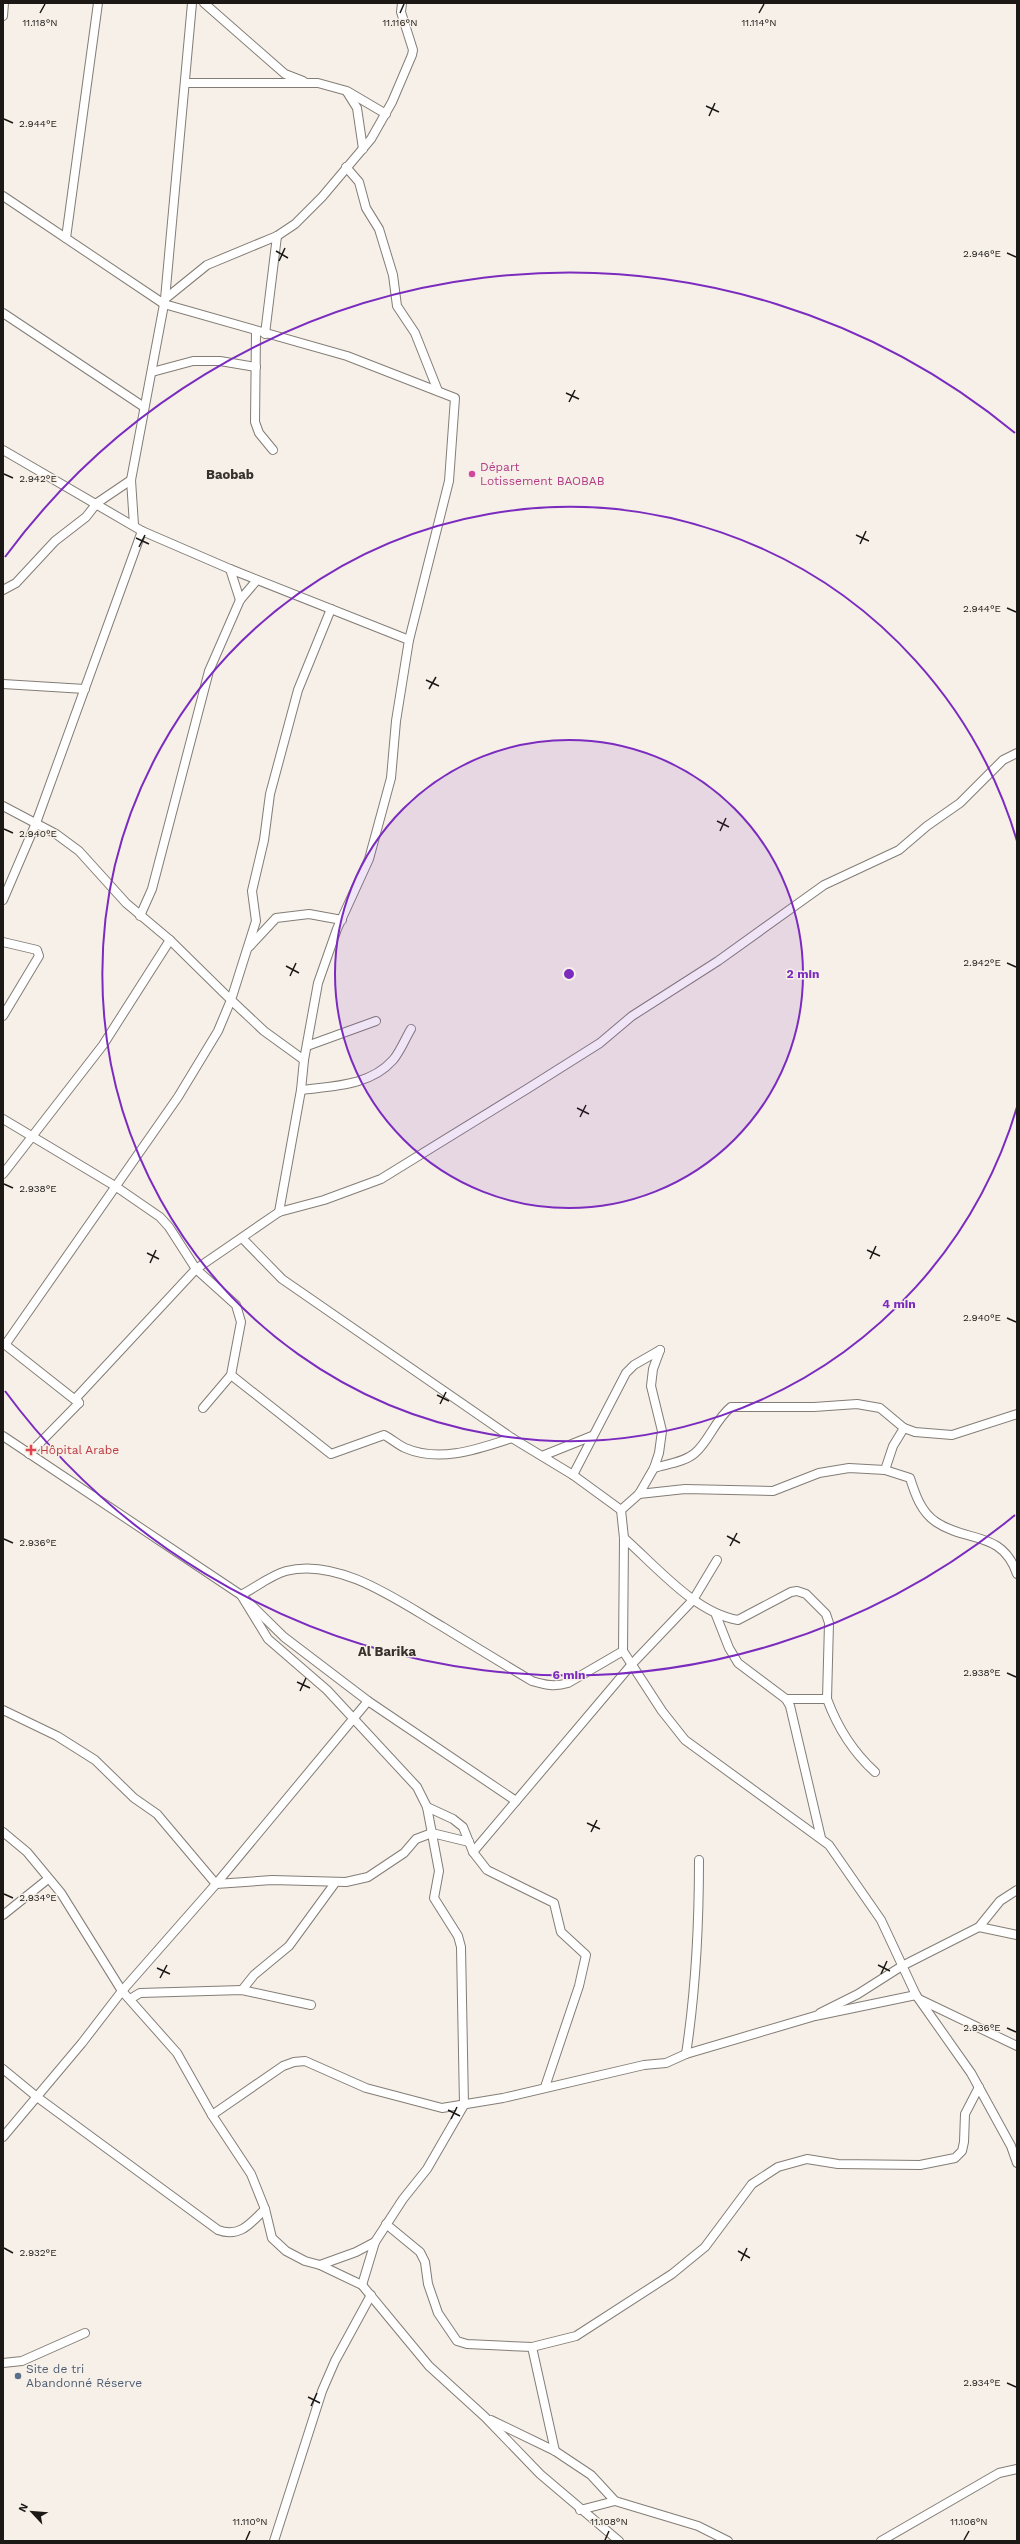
<svg xmlns="http://www.w3.org/2000/svg" width="1020" height="2544" font-family="'Work Sans',sans-serif">
	<style>
		.lines { fill: none; stroke-linecap: round; stroke-linejoin: round }
		.minor-casing { stroke: #837d76; stroke-width: 10 }
		.minor { stroke: #fff; stroke-width: 8 }
		.ticks { fill: none; stroke: #1b1815; stroke-width: 1.5 }
		.ring { fill: none; stroke: #7b2cbf; stroke-width: 2 }
		.hotel-dot { fill: #d1479c; stroke: #f6f0e8; stroke-width: 1.5 }
		.health-dot { fill: #e0444e; stroke: #f6f0e8; stroke-width: 1.5 }
		.service-dot { fill: #5c6f8a; stroke: #f6f0e8; stroke-width: 1.5 }
		.labels { text-anchor: middle; stroke-width: 3; stroke-linejoin: round; paint-order: stroke }
		.hotel-label { font-size: 12px; fill: #b23c85; stroke: #f6f0e8; text-anchor: start }
		.health-label { font-size: 12px; fill: #be3a42; stroke: #f6f0e8; text-anchor: start }
		.service-label { font-size: 12px; fill: #4e5e75; stroke: #f6f0e8; text-anchor: start }
		.neighbourhood-label { font-size: 13px; font-weight: bold; fill: #37322c; stroke: #f6f0e8 }
		.ticks-label { font-size: 10px; text-anchor: middle; fill: #1b1815; stroke: #f6f0e8; stroke-width: 3; stroke-linejoin: round; paint-order: stroke }
		.centre { fill: #7b2cbf; stroke: #f6f0e8; stroke-width: 2 }
		.ring-label { font-size: 12px; text-anchor: middle; font-weight: bold; fill: #7b2cbf; stroke: #f6f0e8; stroke-width: 3; stroke-linejoin: round; paint-order: stroke }
	</style>
	<rect width="100%" height="100%" fill="#f6f0e8"/>
	<g class="lines">
		<!-- minor casing -->
		<g class="minor-casing">
			<g id="minor">
				<path d="M 204,3 L 285,74 L 303,81"/>
				<path d="M 3,16 L 4,3"/>
				<path d="M 185,83 L 318,83 L 347,91 L 386,114"/>
				<path d="M 347,92 L 357,108 L 363,149"/>
				<path d="M 346,167 L 359,182 L 366,208 L 379,229 L 393,275 L 397,306 L 415,333 L 438,391"/>
				<path d="M 3,196 L 164,304 L 347,356 L 455,398 L 449,481 L 409,640 L 396,721 L 391,778 L 369,859 L 337,929 L 318,983 L 304,1060 L 264,1031 L 231,1000 L 256,921 L 252,891 L 264,840 L 270,794 L 298,690 L 331,609"/>
				<path d="M 66,238 L 98,3"/>
				<path d="M 165,299 L 207,265 L 277,236 L 295,224 L 322,197 L 371,139 L 392,102 L 412,55 L 413,50 L 401,12 L 402,3"/>
				<path d="M 3,313 L 144,407"/>
				<path d="M 256,332 L 255,422 L 259,433 L 273,450"/>
				<path d="M 265,334 L 277,236"/>
				<path d="M 152,372 L 193,361 L 220,361 L 256,367"/>
				<path d="M 3,450 L 142,531 L 230,569 L 409,640"/>
				<path d="M 134,525 L 131,480 L 165,299 L 192,3"/>
				<path d="M 230,569 L 240,600"/>
				<path d="M 3,590 L 16,583 L 55,541 L 86,517 L 97,503 L 131,480"/>
				<path d="M 3,684 L 85,689"/>
				<path d="M 3,806 L 56,834 L 79,851 L 126,903 L 170,940 L 103,1045 L 3,1174"/>
				<path d="M 3,900 L 36,823 L 142,531"/>
				<path d="M 140,916 L 152,889 L 209,671 L 240,600 L 257,580"/>
				<path d="M 3,942 L 37,950 L 39,956 L 3,1016"/>
				<path d="M 250,946 L 276,918 L 309,914 L 342,920"/>
				<path d="M 307,1046 L 376,1021"/>
				<path d="M 301,1090 C 333,1086 370,1086 393,1060 C 400,1052 405,1039 411,1029"/>
				<path d="M 3,1119 L 115,1186 L 160,1217 L 169,1227 L 196,1269 L 236,1305 L 241,1322 L 231,1375 L 203,1408"/>
				<path d="M 279,1212 L 301,1090 L 304,1060"/>
				<path d="M 242,1238 L 282,1279 L 512,1438 L 573,1475 L 621,1510 L 624,1538 L 623,1651 L 662,1711 L 685,1740 L 829,1845 L 881,1920 L 916,1995 L 971,2073 L 1011,2146 L 1017,2163"/>
				<path d="M 3,1343 L 79,1403"/>
				<path d="M 5,1345 L 178,1097 L 218,1031 L 231,1000 L 170,940"/>
				<path d="M 231,1375 L 331,1454 L 384,1435 C 392,1439 398,1445 405,1448 C 440,1463 478,1449 512,1438"/>
				<path d="M 79,1403 L 76,1398 L 196,1269 L 279,1212 L 324,1200 L 381,1179 L 527,1089 L 600,1043 L 632,1016 L 718,961 L 824,885 L 899,850 L 927,826 L 960,803 L 1003,760 L 1017,753"/>
				<path d="M 3,1436 L 241,1595 L 284,1637 L 368,1701 L 516,1801"/>
				<path d="M 29,1454 L 79,1403"/>
				<path d="M 542,1456 L 592,1436"/>
				<path d="M 654,1468 C 667,1464 685,1462 695,1453 C 709,1441 715,1420 731,1407 L 814,1407 L 857,1404 L 880,1408 L 904,1428"/>
				<path d="M 885,1470 L 893,1446 L 904,1428 L 915,1432 L 952,1435 L 1017,1414"/>
				<path d="M 573,1475 L 626,1373 L 634,1365 L 660,1350"/>
				<path d="M 639,1494 L 685,1489 L 773,1491 L 819,1473 L 849,1468 L 885,1470 L 910,1478 C 915,1494 921,1512 936,1522 C 967,1543 1002,1530 1017,1574"/>
				<path d="M 621,1510 L 639,1494 L 654,1468 L 659,1453 L 662,1431 L 651,1386 L 653,1369 L 660,1350"/>
				<path d="M 624,1538 C 656,1566 695,1613 738,1620 L 791,1592 L 797,1591 L 806,1594 L 826,1614 L 829,1623 L 827,1699 C 837,1726 854,1753 875,1772"/>
				<path d="M 716,1615 L 729,1648 L 738,1663 L 786,1699 L 790,1706 L 821,1838"/>
				<path d="M 786,1699 L 827,1699"/>
				<path d="M 3,1710 L 57,1736 L 95,1760 L 134,1798 L 157,1814 L 216,1884 L 272,1880 L 346,1882 L 368,1877 L 404,1853 L 416,1839 L 432,1833 L 469,1842"/>
				<path d="M 427,1807 L 453,1819 L 463,1827 L 473,1852 L 487,1870 L 554,1903 L 561,1932 L 586,1955 L 579,1986 L 545,2087"/>
				<path d="M 3,1832 L 27,1852 L 61,1893 L 122,1991 L 177,2053 L 212,2115 L 251,2174 L 265,2209 L 272,2238 L 286,2251 L 305,2261 L 320,2265 L 362,2285 L 429,2366 L 485,2417 L 540,2474 L 619,2541"/>
				<path d="M 473,1852 L 632,1664 L 693,1600 L 717,1560"/>
				<path d="M 3,1915 L 48,1879"/>
				<path d="M 979,1927 L 1000,1901 L 1017,1890"/>
				<path d="M 242,1990 L 254,1975 L 289,1946 L 335,1883"/>
				<path d="M 130,1999 L 140,1993 L 242,1990 L 311,2005"/>
				<path d="M 921,2000 L 1017,2046"/>
				<path d="M 820,2013 L 858,1994 L 902,1966 L 979,1927 L 1017,1935"/>
				<path d="M 686,2054 C 696,1989 699,1926 699,1860"/>
				<path d="M 3,2069 L 37,2097 L 218,2230 C 240,2238 251,2223 265,2209"/>
				<path d="M 212,2115 L 283,2066 L 294,2062 L 305,2061 L 366,2088 L 442,2108 L 503,2098 L 644,2065 L 666,2063 L 686,2054 L 815,2016 L 916,1995"/>
				<path d="M 3,2137 L 82,2043 L 122,1991 L 216,1884 L 368,1701"/>
				<path d="M 386,2224 L 420,2252 L 425,2262 L 428,2284 L 438,2313 L 457,2341 L 467,2344 L 532,2347 L 576,2336 L 672,2274 L 705,2247 L 752,2184 L 778,2167 L 807,2159 L 838,2164 L 920,2165 L 955,2158 L 962,2151 L 964,2142 L 965,2114 L 979,2087"/>
				<path d="M 320,2265 L 356,2252 L 375,2242"/>
				<path d="M 362,2285 L 375,2242 L 403,2199 L 427,2169 L 464,2105 L 461,1947 L 458,1936 L 434,1898 L 439,1871 L 427,1807 L 417,1787 L 327,1690 L 268,1639 L 241,1595 C 255,1588 271,1575 286,1571 C 339,1557 400,1602 443,1627 C 472,1645 502,1663 532,1681 C 545,1685 555,1687 568,1683 L 623,1651"/>
				<path d="M 532,2347 L 555,2451"/>
				<path d="M 3,2363 L 22,2361 L 85,2333"/>
				<path d="M 491,2420 L 555,2451 L 591,2475 L 615,2501 L 698,2526 L 728,2541"/>
				<path d="M 580,2510 L 615,2501"/>
				<path d="M 274,2541 L 322,2391 L 335,2361 L 371,2295"/>
				<path d="M 881,2541 L 999,2473 L 1017,2469"/>
			</g>
		</g>
		<!-- minor -->
		<use href="#minor" class="minor"/>
	</g>
	<!-- ticks -->
	<path class="ticks" d="M 40,13 L 45,4M 400,13 L 404,4M 759,13 L 764,4M 706,106 L 719,112M 709,116 L 715,103M 4,119 L 13,123M 276,251 L 288,258M 1007,253 L 1016,257M 279,261 L 285,248M 566,393 L 579,399M 569,402 L 575,390M 4,474 L 13,478M 856,535 L 869,541M 136,538 L 149,544M 860,544 L 866,531M 139,547 L 145,535M 1007,608 L 1016,612M 426,680 L 439,686M 429,689 L 436,677M 717,821 L 729,827M 4,829 L 13,833M 720,831 L 726,818M 1007,963 L 1016,967M 286,966 L 299,973M 290,976 L 296,963M 577,1108 L 589,1114M 580,1117 L 586,1105M 4,1184 L 13,1188M 867,1250 L 880,1256M 147,1253 L 159,1259M 870,1259 L 876,1246M 150,1263 L 156,1250M 1007,1318 L 1016,1322M 437,1395 L 449,1401M 440,1404 L 446,1392M 727,1536 L 740,1543M 4,1539 L 13,1543M 730,1546 L 737,1533M 1007,1673 L 1016,1677M 297,1682 L 310,1688M 300,1691 L 306,1678M 587,1823 L 600,1829M 591,1832 L 597,1820M 4,1894 L 13,1898M 878,1965 L 890,1971M 157,1968 L 170,1974M 881,1974 L 887,1961M 160,1978 L 167,1965M 1007,2028 L 1016,2032M 448,2110 L 460,2116M 451,2119 L 457,2107M 4,2248 L 13,2253M 738,2251 L 750,2258M 741,2261 L 747,2248M 1007,2383 L 1016,2387M 308,2397 L 320,2403M 311,2406 L 317,2393M 246,2540 L 250,2531M 605,2540 L 609,2531M 964,2540 L 969,2531"/>
	<!-- distance rings -->
	<circle cx="569" cy="974" r="234" fill="#7b2cbf" fill-opacity=".12"/>
	<g class="ring">
		<circle cx="569" cy="974" r="234"/>
		<path d="M1017 1107A467 467 0 1 1 1017 841"/>
		<path d="M1015 1515A701 701 0 0 1 5 1391M5 557A701 701 0 0 1 1015 433"/>
	</g>
	<!-- markers -->
	<circle class="hotel-dot" cx="472" cy="474" r="4"/>
	<path class="health-dot" d="M29 1444h4v4h4v4h-4v4h-4v-4h-4v-4h4z"/>
	<circle class="service-dot" cx="18" cy="2376" r="4"/>
	<g class="labels">
		<!-- hotel labels -->
		<g class="hotel-label">
			<text x="480" y="471">Départ<tspan x="480" dy="14">Lotissement BAOBAB</tspan></text>
		</g>
		<!-- health labels -->
		<g class="health-label">
			<text x="40" y="1454">Hôpital Arabe</text>
		</g>
		<!-- service labels -->
		<g class="service-label">
			<text x="26" y="2373">Site de tri<tspan x="26" dy="14">Abandonné Réserve</tspan></text>
		</g>
		<!-- neighbourhood labels -->
		<g class="neighbourhood-label">
			<text x="230" y="479">Baobab</text>
			<text x="387" y="1656">Al Barika</text>
		</g>
	</g>
	<g class="ticks-label">
		<text x="40" y="26">11.118°N</text>
		<text x="400" y="26">11.116°N</text>
		<text x="759" y="26">11.114°N</text>
		<text x="38" y="127">2.944°E</text>
		<text x="982" y="257">2.946°E</text>
		<text x="38" y="482">2.942°E</text>
		<text x="982" y="612">2.944°E</text>
		<text x="38" y="837">2.940°E</text>
		<text x="982" y="966">2.942°E</text>
		<text x="38" y="1192">2.938°E</text>
		<text x="982" y="1321">2.940°E</text>
		<text x="38" y="1546">2.936°E</text>
		<text x="982" y="1676">2.938°E</text>
		<text x="38" y="1901">2.934°E</text>
		<text x="982" y="2031">2.936°E</text>
		<text x="38" y="2256">2.932°E</text>
		<text x="982" y="2386">2.934°E</text>
		<text x="250" y="2525">11.110°N</text>
		<text x="609" y="2525">11.108°N</text>
		<text x="969" y="2525">11.106°N</text>
	</g>
	<circle cx="569" cy="974" r="6" class="centre"/>
	<g class="ring-label">
		<text x="803" y="978">2 min</text>
		<text x="899" y="1308">4 min</text>
		<text x="569" y="1679">6 min</text>
	</g>
	<!-- border -->
	<rect width="1020" height="2544" fill="none" stroke="#1b1815" stroke-width="8"/>
	<!-- north arrow -->
	<g transform="translate(32 2512) rotate(296)" stroke="#f6f0e8" stroke-width="3" paint-order="stroke">
	<path d="M0-3L7 15L0 10L-7 15Z" fill="#1b1815"/>
	<text y="-6" font-size="11" font-weight="bold" text-anchor="middle" fill="#1b1815">N</text>
	</g>
</svg>
